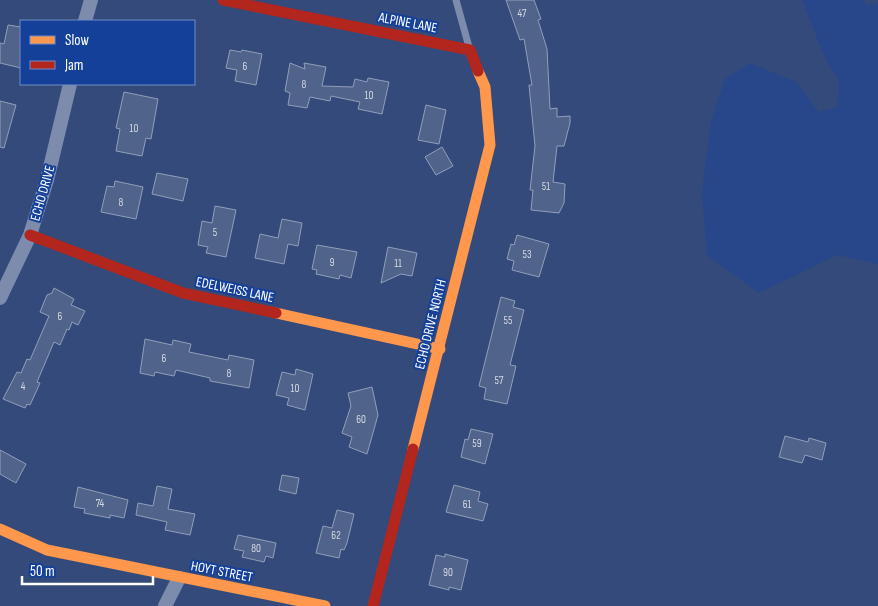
<svg xmlns="http://www.w3.org/2000/svg" width="878" height="606" font-family="'Sofia Sans Condensed',sans-serif">
	<style>
		.water { fill: #28478a }
		.building { fill: #50638a; stroke: #929fba }
		.lines { fill: none; stroke-linecap: round; stroke-linejoin: round }
		.lane { stroke: #7d8cad; stroke-width: 7 }
		.street { stroke: #7d8cad; stroke-width: 14 }
		.slow { stroke: #ff974d; stroke-width: 11 }
		.jam { stroke: #b3261e; stroke-width: 11 }
		.labels { text-anchor: middle; stroke-width: 4; stroke-linejoin: round; paint-order: stroke }
		.number-label { font-size: 11px; fill: #d3d8e2 }
		.street-label { font-size: 14px; fill: #fff; stroke: #14409a }
	</style>
	<rect width="100%" height="100%" fill="#334a7b"/>
	<!-- water -->
	<path class="water" d="M 802,0 L 862,0 L 868,6 L 878,3 L 878,264 L 837,255 L 759,293 L 707,255 L 702,192 L 711,122 L 725,79 L 750,63 L 796,82 L 819,112 L 838,107 L 839,82 L 822,51 Z"/>
	<!-- building -->
	<g class="building">
		<path d="M 506,0 L 534,0 L 541,19 L 538,20 L 547,49 L 550,109 L 557,108 L 557,117 L 570,116 L 570,123 L 564,146 L 557,146 L 553,182 L 565,184 L 564,203 L 559,213 L 531,210 L 533,190 L 530,190 L 535,146 L 529,85 L 532,85 L 524,39 L 520,40 Z"/>
		<path d="M 8,25 L 21,27 L 21,68 L 0,63 L 0,43 L 4,44 Z"/>
		<path d="M 230,50 L 241,52 L 242,50 L 262,54 L 256,85 L 235,81 L 237,70 L 226,68 Z"/>
		<path d="M 290,63 L 305,69 L 304,63 L 326,67 L 322,86 L 353,87 L 355,79 L 367,82 L 368,78 L 389,82 L 382,114 L 358,109 L 360,102 L 331,96 L 330,101 L 310,97 L 307,108 L 288,105 L 290,93 L 285,91 Z"/>
		<path d="M 124,92 L 158,99 L 151,139 L 146,138 L 142,156 L 116,151 L 120,129 L 116,128 Z"/>
		<path d="M 0,101 L 16,105 L 4,148 L 0,147 Z"/>
		<path d="M 426,105 L 446,110 L 439,144 L 418,140 Z"/>
		<path d="M 442,147 L 453,166 L 436,175 L 425,157 Z"/>
		<path d="M 157,173 L 188,179 L 183,201 L 152,194 Z"/>
		<path d="M 115,181 L 143,187 L 136,219 L 101,212 L 107,186 L 114,187 Z"/>
		<path d="M 215,206 L 236,210 L 226,257 L 206,253 L 208,247 L 198,245 L 202,221 L 212,223 Z"/>
		<path d="M 282,219 L 302,223 L 298,246 L 288,244 L 284,264 L 255,258 L 260,234 L 278,238 Z"/>
		<path d="M 517,235 L 549,244 L 539,277 L 512,270 L 514,261 L 507,259 L 511,244 L 514,245 Z"/>
		<path d="M 317,245 L 357,252 L 351,278 L 340,275 L 339,279 L 316,274 L 317,270 L 312,269 Z"/>
		<path d="M 388,247 L 417,253 L 412,276 L 401,274 L 381,283 Z"/>
		<path d="M 54,288 L 74,299 L 71,305 L 85,311 L 78,325 L 72,322 L 69,330 L 67,329 L 60,345 L 54,342 L 37,382 L 40,383 L 36,392 L 30,405 L 27,404 L 25,408 L 3,399 L 17,372 L 21,373 L 27,359 L 30,360 L 49,316 L 40,312 L 47,295 L 52,293 Z"/>
		<path d="M 501,297 L 515,301 L 513,307 L 524,310 L 510,365 L 516,366 L 507,404 L 484,399 L 486,388 L 479,386 Z"/>
		<path d="M 145,339 L 172,345 L 173,340 L 191,344 L 189,352 L 228,360 L 229,355 L 254,360 L 249,388 L 210,381 L 210,378 L 176,370 L 174,376 L 155,372 L 154,376 L 140,373 Z"/>
		<path d="M 296,369 L 313,374 L 305,410 L 287,405 L 289,398 L 276,395 L 282,372 L 295,375 Z"/>
		<path d="M 372,387 L 378,415 L 367,454 L 349,447 L 352,437 L 342,433 L 351,406 L 348,393 Z"/>
		<path d="M 471,429 L 493,434 L 485,464 L 461,457 L 465,439 L 468,440 Z"/>
		<path d="M 785,436 L 808,442 L 809,438 L 826,443 L 822,460 L 805,455 L 802,463 L 779,457 Z"/>
		<path d="M 0,450 L 26,464 L 16,483 L 0,474 Z"/>
		<path d="M 282,475 L 299,478 L 296,494 L 279,490 Z"/>
		<path d="M 454,485 L 480,492 L 478,501 L 488,504 L 483,521 L 446,512 Z"/>
		<path d="M 157,486 L 172,489 L 168,509 L 195,514 L 190,535 L 165,530 L 167,522 L 136,515 L 138,503 L 153,506 Z"/>
		<path d="M 78,487 L 128,500 L 124,518 L 110,515 L 110,518 L 84,513 L 85,509 L 74,507 Z"/>
		<path d="M 337,510 L 354,514 L 347,543 L 344,550 L 341,549 L 339,558 L 316,553 L 323,526 L 332,528 Z"/>
		<path d="M 238,535 L 276,543 L 273,558 L 266,556 L 264,562 L 242,557 L 244,551 L 234,549 Z"/>
		<path d="M 445,554 L 468,560 L 461,590 L 449,587 L 449,590 L 429,585 L 436,555 L 445,557 Z"/>
	</g>
	<g class="lines">
		<!-- lane -->
		<path class="lane" d="M 456,0 L 469,47"/>
		<!-- street -->
		<g class="street">
			<path d="M 85,21 L 91,0"/>
			<path d="M 0,298 L 30,235 L 47,180 L 70,84"/>
			<path d="M 165,606 L 179,578"/>
		</g>
		<!-- slow -->
		<g class="slow">
			<path d="M 276,313 L 440,349"/>
			<path d="M 413,449 L 490,145 L 485,87 L 478,71"/>
			<path d="M 0,529 L 47,550 L 325,606"/>
		</g>
		<!-- jam -->
		<g class="jam">
			<path d="M 223,0 L 470,50 L 478,71"/>
			<path d="M 30,235 L 183,293 L 276,313"/>
			<path d="M 373,606 L 413,449"/>
		</g>
	</g>
	<g class="labels">
		<!-- number labels -->
		<g class="number-label">
			<text x="522" y="17">47</text>
			<text x="245" y="70">6</text>
			<text x="304" y="88">8</text>
			<text x="369" y="99">10</text>
			<text x="134" y="132">10</text>
			<text x="546" y="190">51</text>
			<text x="121" y="206">8</text>
			<text x="215" y="236">5</text>
			<text x="527" y="258">53</text>
			<text x="332" y="266">9</text>
			<text x="398" y="267">11</text>
			<text x="60" y="320">6</text>
			<text x="508" y="324">55</text>
			<text x="164" y="362">6</text>
			<text x="229" y="377">8</text>
			<text x="499" y="384">57</text>
			<text x="23" y="390">4</text>
			<text x="295" y="392">10</text>
			<text x="361" y="423">60</text>
			<text x="477" y="447">59</text>
			<text x="100" y="507">74</text>
			<text x="467" y="508">61</text>
			<text x="336" y="539">62</text>
			<text x="256" y="552">80</text>
			<text x="448" y="576">90</text>
		</g>
		<!-- street labels -->
		<g class="street-label">
			<text transform="translate(408 22) rotate(11)" y="5">ALPINE LANE</text>
			<text transform="translate(42 193) rotate(-74)" y="5">ECHO DRIVE</text>
			<text transform="translate(235 289) rotate(12)" y="5">EDELWEISS LANE</text>
			<text transform="translate(430 324) rotate(-76)" y="5">ECHO DRIVE NORTH</text>
			<text transform="translate(222 571) rotate(11)" y="5">HOYT STREET</text>
		</g>
	</g>
	<!-- legend -->
	<rect x="20" y="20" width="175" height="65" fill="#14409a" stroke="#728cc2"/>
	<rect x="30" y="36" width="25" height="8" fill="#ff974d" stroke="#728cc2"/>
	<text x="65" y="45" font-size="15" fill="#ffffff">Slow</text>
	<rect x="30" y="61" width="25" height="8" fill="#b3261e" stroke="#728cc2"/>
	<text x="65" y="70" font-size="15" fill="#ffffff">Jam</text>
	<!-- scale -->
	<path d="M22 576v8h131v-8" fill="none" stroke="#ffffff" stroke-width="2.5"/>
	<text x="30" y="576" font-size="15" fill="#ffffff" stroke="#14409a" stroke-width="4" paint-order="stroke">50 m</text>
</svg>
